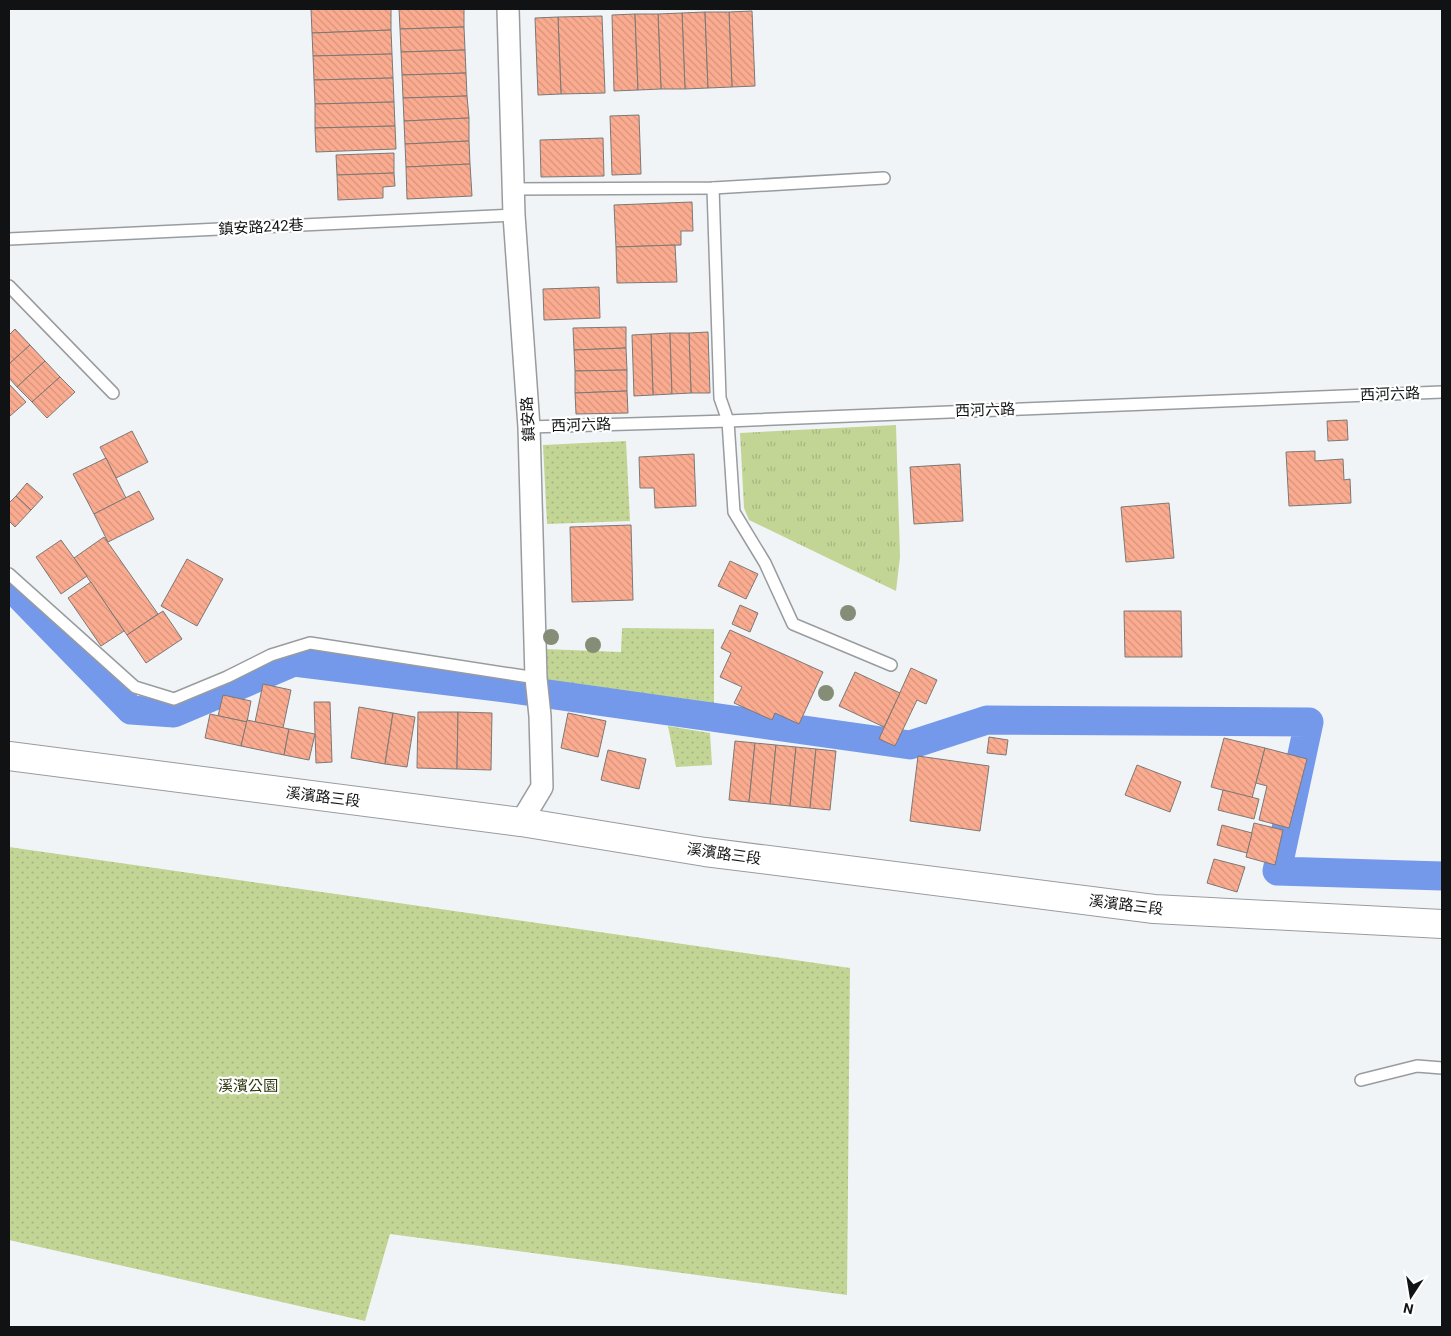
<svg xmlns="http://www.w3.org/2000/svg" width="1451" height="1336" font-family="Roboto,'Noto Sans TC',sans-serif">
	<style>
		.grass { fill: url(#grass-tufts) }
		.park { fill: url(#park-dots) }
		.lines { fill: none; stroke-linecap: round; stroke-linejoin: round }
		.canal { stroke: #7499ea; stroke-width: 29 }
		.building { fill: url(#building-back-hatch); stroke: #7c7876 }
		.service-casing { stroke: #999c9f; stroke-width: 14 }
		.minor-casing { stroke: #999c9f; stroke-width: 24 }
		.tertiary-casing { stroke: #999c9f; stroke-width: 30 }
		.service { stroke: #fff; stroke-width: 11 }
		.minor { stroke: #fff; stroke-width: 21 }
		.tertiary { stroke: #fff; stroke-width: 28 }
		.tree { fill: #868d77 }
		.labels { text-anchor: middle; stroke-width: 4.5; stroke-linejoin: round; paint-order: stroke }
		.street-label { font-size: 15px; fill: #111213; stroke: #fff }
		.park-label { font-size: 15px; fill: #2e380f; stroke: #fff }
	</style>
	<defs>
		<pattern id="grass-tufts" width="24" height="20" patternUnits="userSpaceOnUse" patternTransform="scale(1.25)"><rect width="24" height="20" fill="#c2d595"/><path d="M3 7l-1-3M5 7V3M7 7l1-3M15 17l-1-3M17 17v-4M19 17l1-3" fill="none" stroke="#a6b680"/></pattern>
		<pattern id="park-dots" width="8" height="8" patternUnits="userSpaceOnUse" patternTransform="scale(1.25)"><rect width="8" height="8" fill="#c2d595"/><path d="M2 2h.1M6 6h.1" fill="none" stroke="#a6b680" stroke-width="1.8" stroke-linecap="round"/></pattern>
		<pattern id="building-back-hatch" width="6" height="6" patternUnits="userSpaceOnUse" patternTransform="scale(1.25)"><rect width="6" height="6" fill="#fbac90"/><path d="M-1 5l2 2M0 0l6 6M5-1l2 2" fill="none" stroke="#d6937b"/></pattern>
	</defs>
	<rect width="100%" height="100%" fill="#f1f4f7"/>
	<!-- grass -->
	<path class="grass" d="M 896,425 L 900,557 L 896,591 L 749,520 L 744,508 L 740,433 Z"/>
	<!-- park -->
	<g class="park">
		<path d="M 626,441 L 630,521 L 547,524 L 543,445 Z"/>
		<path d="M 622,628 L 714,629 L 714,710 L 635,703 L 549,691 L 544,649 L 621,652 Z"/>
		<path d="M 668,726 L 710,733 L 712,765 L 676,767 Z"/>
		<path d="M 9,847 L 850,968 L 847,1295 L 390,1234 L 365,1321 L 9,1240 Z"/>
	</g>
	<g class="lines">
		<!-- canal -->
		<path class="canal" d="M 9,585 L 131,710 L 174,713 L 294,662 L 498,687 L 910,745 L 987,720 L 1309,722 L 1277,871 L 1442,876"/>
	</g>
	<!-- building -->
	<g class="building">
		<path d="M 311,9 L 391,9 L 391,30 L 312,33 Z"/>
		<path d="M 399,9 L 464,9 L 464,27 L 400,29 Z"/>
		<path d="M 752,11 L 755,86 L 732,87 L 729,12 Z"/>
		<path d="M 705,12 L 708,88 L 685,89 L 682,13 Z"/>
		<path d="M 705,12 L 729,12 L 732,87 L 708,88 Z"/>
		<path d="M 682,13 L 685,89 L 661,89 L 658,14 Z"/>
		<path d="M 635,14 L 638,90 L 614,91 L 612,15 Z"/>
		<path d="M 635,14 L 658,14 L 661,89 L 638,90 Z"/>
		<path d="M 602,16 L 605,93 L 561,94 L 558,17 Z"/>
		<path d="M 558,17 L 561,94 L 538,95 L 535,18 Z"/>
		<path d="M 464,27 L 465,50 L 401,52 L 400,29 Z"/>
		<path d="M 391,30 L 392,54 L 313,56 L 312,33 Z"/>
		<path d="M 465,50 L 466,73 L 402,75 L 401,52 Z"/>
		<path d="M 392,54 L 393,78 L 314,80 L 313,56 Z"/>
		<path d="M 466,73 L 467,96 L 403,98 L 402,75 Z"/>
		<path d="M 393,78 L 394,102 L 315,104 L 314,80 Z"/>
		<path d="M 467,96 L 469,118 L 404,121 L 403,98 Z"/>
		<path d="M 394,102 L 395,126 L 315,128 L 315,104 Z"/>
		<path d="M 639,115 L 641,174 L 612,175 L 610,116 Z"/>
		<path d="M 469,118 L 469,141 L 405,144 L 404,121 Z"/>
		<path d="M 395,126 L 396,149 L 316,152 L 315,128 Z"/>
		<path d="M 603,138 L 604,176 L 541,177 L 540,140 Z"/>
		<path d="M 469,141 L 470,164 L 406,167 L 405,144 Z"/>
		<path d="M 394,153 L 394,173 L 337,175 L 336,155 Z"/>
		<path d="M 470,164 L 472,196 L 407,199 L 406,167 Z"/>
		<path d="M 394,173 L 395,186 L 383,187 L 383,198 L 338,200 L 337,175 Z"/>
		<path d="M 692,202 L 693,231 L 681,231 L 681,245 L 616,247 L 614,205 Z"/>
		<path d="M 675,245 L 677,282 L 617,283 L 616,247 Z"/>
		<path d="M 599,287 L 600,318 L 544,320 L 543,289 Z"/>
		<path d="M 626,327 L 626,348 L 574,350 L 573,328 Z"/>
		<path d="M 15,329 L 30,345 L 9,364 L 9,335 Z"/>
		<path d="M 708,332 L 710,393 L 691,393 L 689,333 Z"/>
		<path d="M 670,333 L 672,394 L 653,395 L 651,334 Z"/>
		<path d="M 670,333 L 689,333 L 691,393 L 672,394 Z"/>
		<path d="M 651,334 L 653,395 L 634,396 L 632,335 Z"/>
		<path d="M 30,345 L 45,361 L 17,387 L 9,378 L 9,364 Z"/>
		<path d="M 626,348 L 627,370 L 575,371 L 574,350 Z"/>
		<path d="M 45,361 L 60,377 L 32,402 L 17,387 Z"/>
		<path d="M 627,370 L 627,391 L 575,393 L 575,371 Z"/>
		<path d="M 60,377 L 75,392 L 47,418 L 32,402 Z"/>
		<path d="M 9,384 L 26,402 L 10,416 L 9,415 Z"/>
		<path d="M 627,391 L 628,413 L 576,414 L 575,393 Z"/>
		<path d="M 1347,420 L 1348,440 L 1328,441 L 1327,421 Z"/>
		<path d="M 132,431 L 148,462 L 116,478 L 100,447 Z"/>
		<path d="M 1315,451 L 1315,461 L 1343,459 L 1344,480 L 1350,479 L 1351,503 L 1289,506 L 1286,452 Z"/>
		<path d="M 694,454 L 696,506 L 655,508 L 654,488 L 640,488 L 639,457 Z"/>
		<path d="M 106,458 L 126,498 L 94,514 L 73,474 Z"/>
		<path d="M 960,464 L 963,521 L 914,524 L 910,467 Z"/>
		<path d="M 27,483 L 43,497 L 31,510 L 16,496 Z"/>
		<path d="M 139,491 L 154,519 L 108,542 L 94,514 Z"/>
		<path d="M 16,496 L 31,510 L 15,527 L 9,521 L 9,503 Z"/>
		<path d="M 1169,503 L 1174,558 L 1126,562 L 1121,507 Z"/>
		<path d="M 631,525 L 633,600 L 572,602 L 570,527 Z"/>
		<path d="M 104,537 L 158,614 L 127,635 L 74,558 Z"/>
		<path d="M 61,540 L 87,576 L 61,594 L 36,557 Z"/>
		<path d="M 187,559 L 223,579 L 197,626 L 161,606 Z"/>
		<path d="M 730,561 L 758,574 L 746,599 L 718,586 Z"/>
		<path d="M 91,582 L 124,631 L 101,646 L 68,598 Z"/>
		<path d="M 740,605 L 758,613 L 750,632 L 732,624 Z"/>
		<path d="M 163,611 L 182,639 L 146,663 L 127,635 Z"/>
		<path d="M 1124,611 L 1181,611 L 1182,657 L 1125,657 Z"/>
		<path d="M 730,630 L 823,672 L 799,724 L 775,713 L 772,720 L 734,703 L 742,687 L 720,677 L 731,653 L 721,648 Z"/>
		<path d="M 911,668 L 937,680 L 926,704 L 917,700 L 895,746 L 879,739 Z"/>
		<path d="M 855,672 L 900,693 L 884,727 L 839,706 Z"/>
		<path d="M 263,684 L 291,690 L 283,728 L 255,722 Z"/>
		<path d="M 223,695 L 251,701 L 247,722 L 218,716 Z"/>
		<path d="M 314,702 L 330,702 L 332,762 L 316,763 Z"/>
		<path d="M 359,707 L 393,713 L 385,764 L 351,758 Z"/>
		<path d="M 418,712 L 458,712 L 457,769 L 417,768 Z"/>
		<path d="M 458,712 L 492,713 L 491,770 L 457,769 Z"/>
		<path d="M 393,713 L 415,717 L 407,767 L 385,764 Z"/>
		<path d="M 568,713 L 606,721 L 598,757 L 561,748 Z"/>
		<path d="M 210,714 L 247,722 L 241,746 L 205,738 Z"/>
		<path d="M 247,720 L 289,729 L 284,755 L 241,746 Z"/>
		<path d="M 289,729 L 315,734 L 309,760 L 284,755 Z"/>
		<path d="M 989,737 L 1008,740 L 1006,755 L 987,753 Z"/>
		<path d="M 1224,738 L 1265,748 L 1252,798 L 1211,787 Z"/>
		<path d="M 735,741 L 755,743 L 749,802 L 729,800 Z"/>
		<path d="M 755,743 L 776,745 L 770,804 L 749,802 Z"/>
		<path d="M 776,745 L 796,747 L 790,806 L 770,804 Z"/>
		<path d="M 796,747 L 816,749 L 810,808 L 790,806 Z"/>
		<path d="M 1265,748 L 1307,759 L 1289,828 L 1259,820 L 1267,786 L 1256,783 Z"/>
		<path d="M 816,749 L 836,751 L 830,810 L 810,808 Z"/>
		<path d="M 608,750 L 646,759 L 639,789 L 601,780 Z"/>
		<path d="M 918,756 L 989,766 L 980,831 L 910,821 Z"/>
		<path d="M 1137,765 L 1181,782 L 1170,812 L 1125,795 Z"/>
		<path d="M 1223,790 L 1259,799 L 1254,819 L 1218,810 Z"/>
		<path d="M 1254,823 L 1283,830 L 1275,865 L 1246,857 Z"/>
		<path d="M 1222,825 L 1252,833 L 1247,853 L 1217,845 Z"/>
		<path d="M 1214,859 L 1245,867 L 1237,892 L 1207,883 Z"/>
	</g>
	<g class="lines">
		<!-- service casing -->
		<g class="service-casing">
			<g id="service">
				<path d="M 713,188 L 720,398 L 728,421 L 734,512 L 765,563 L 793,624 L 891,665"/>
				<path d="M 514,189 L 713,188 L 884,178"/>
				<path d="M 9,239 L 514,215"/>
				<path d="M 9,286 L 113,393"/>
				<path d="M 529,427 L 728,421 L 1442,392"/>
				<path d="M 9,574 L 135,687 L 174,699 L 227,677 L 271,655 L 310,643 L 536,678"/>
				<path d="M 1361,1080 L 1417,1066 L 1442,1068"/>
			</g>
		</g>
		<!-- minor casing -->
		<g class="minor-casing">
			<path id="minor" d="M 508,9 L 514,215 L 529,427 L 536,678 L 540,716 L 542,787 L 521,822"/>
		</g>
		<!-- tertiary casing -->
		<g class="tertiary-casing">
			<path id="tertiary" d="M 9,756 L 521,822 L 705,852 L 1154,909 L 1442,924"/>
		</g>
		<!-- service -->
		<use href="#service" class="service"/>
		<!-- minor -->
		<use href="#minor" class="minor"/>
		<!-- tertiary -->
		<use href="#tertiary" class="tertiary"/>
	</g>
	<!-- trees -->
	<g class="tree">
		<circle cx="848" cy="613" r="8"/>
		<circle cx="551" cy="637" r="8"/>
		<circle cx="593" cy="645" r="8"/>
		<circle cx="826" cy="693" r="8"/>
	</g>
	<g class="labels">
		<!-- street labels -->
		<g class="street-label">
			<text transform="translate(261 227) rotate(-3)" y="5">鎮安路242巷</text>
			<text transform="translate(1390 394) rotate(-2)" y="5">西河六路</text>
			<text transform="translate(985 410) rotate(-2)" y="5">西河六路</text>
			<text transform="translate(528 419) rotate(-93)" y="5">鎮安路</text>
			<text transform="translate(581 425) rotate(-2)" y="5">西河六路</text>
			<text transform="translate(323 797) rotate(7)" y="5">溪濱路三段</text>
			<text transform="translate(724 854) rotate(8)" y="5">溪濱路三段</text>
			<text transform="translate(1126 905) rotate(7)" y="5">溪濱路三段</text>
		</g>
		<!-- park labels -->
		<g class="park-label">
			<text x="248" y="1091">溪濱公園</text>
		</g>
	</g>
	<!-- border -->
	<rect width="1451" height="1336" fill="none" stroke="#111213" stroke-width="20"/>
	<!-- north arrow -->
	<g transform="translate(1411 1296) rotate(192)" stroke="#ffffff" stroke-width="4" paint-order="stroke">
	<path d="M0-4L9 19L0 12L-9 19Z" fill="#111213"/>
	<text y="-8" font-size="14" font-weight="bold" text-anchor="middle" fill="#111213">N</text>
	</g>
</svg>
